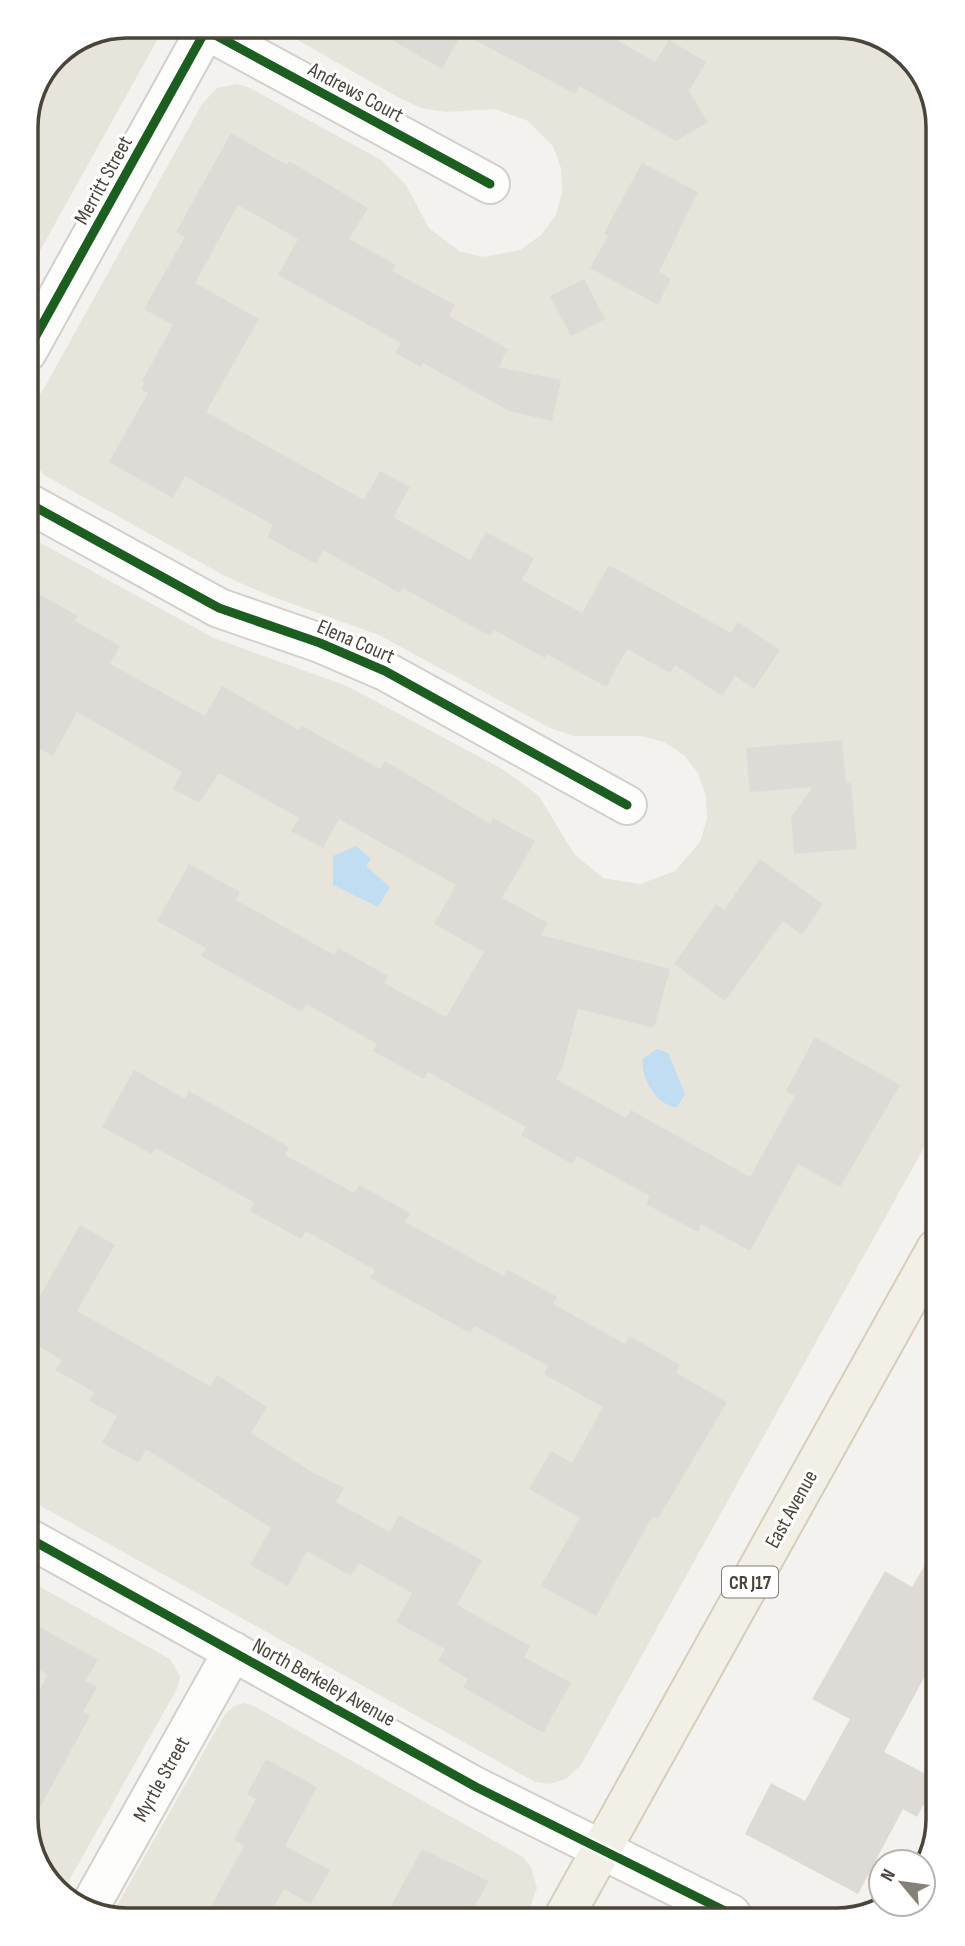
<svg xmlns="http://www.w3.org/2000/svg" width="965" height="1946" font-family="'Sofia Sans Condensed',sans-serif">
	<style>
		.residential { fill: #e7e4dc }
		.water { fill: #c0ddf1 }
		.building { fill: #dedbd6 }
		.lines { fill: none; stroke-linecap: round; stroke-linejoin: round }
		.minor-casing { stroke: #d2d0cb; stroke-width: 42 }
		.tertiary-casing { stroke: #d2d0cb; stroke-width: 42 }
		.primary-casing { stroke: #d6cebb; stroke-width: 42 }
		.minor { stroke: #fdfdfc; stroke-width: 38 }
		.tertiary { stroke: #fdfdfc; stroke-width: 38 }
		.primary { stroke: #f2efe6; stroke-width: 38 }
		.cycleway-casing { stroke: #fff; stroke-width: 13 }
		.cycleway { stroke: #1b5e20; stroke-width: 9 }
		.labels { text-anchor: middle; stroke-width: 6; stroke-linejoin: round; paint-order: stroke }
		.shield { fill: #fff; stroke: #817c74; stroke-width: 2 }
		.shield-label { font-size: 19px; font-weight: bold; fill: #4b4439 }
		.street-label { font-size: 21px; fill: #4b4439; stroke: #fff }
		.rim { fill: none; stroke: #4b4439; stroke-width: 3.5 }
	</style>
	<rect width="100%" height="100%" fill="#f4f2ee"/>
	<!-- residential -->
	<g class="residential">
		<path d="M 127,26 L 165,26 L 27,274 L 26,121 L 56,56 Z"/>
		<path d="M 273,26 L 845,26 L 899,47 L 931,89 L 936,1126 L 581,1765 L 566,1779 L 550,1784 L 535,1782 L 32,1501 L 28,536 L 214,638 L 347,686 L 504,770 L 539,796 L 574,854 L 603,878 L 640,884 L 675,871 L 700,842 L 707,819 L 706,796 L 698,773 L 684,755 L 664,742 L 641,736 L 574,736 L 550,728 L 379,635 L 265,594 L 223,575 L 44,475 L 28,454 L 28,417 L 202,104 L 217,88 L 237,84 L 250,88 L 381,160 L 406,185 L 429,228 L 459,251 L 483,257 L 520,250 L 541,235 L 556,215 L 562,192 L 561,168 L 553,146 L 528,121 L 495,109 L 447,112 L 424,109 L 401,99 Z"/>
		<path d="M 33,1583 L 170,1659 L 180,1676 L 178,1687 L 62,1893 L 34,1857 Z"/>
		<path d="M 244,1703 L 254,1706 L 523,1857 L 531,1867 L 537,1888 L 527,1916 L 120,1920 L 111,1916 L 225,1714 L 234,1706 Z"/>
	</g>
	<!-- water -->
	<g class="water">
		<path d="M 356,846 L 371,859 L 366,866 L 390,887 L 378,907 L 333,885 L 333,856 Z"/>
		<path d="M 657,1049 L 668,1053 L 685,1094 L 677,1107 C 657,1107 640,1077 643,1059 Z"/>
	</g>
	<!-- building -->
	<g class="building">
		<path d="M 368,26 L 593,26 L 655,62 L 669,40 L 706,62 L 689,91 L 708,122 L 676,141 L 579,86 L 575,94 L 462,33 L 442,69 Z"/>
		<path d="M 231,133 L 287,165 L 289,161 L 368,208 L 349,239 L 396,265 L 392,271 L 455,305 L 449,316 L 508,349 L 499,367 L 561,380 L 552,421 L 509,411 L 423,363 L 421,367 L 395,353 L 401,343 L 278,275 L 298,239 L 238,205 L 195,283 L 259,319 L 206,412 L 364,500 L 380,471 L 410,487 L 393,517 L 470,560 L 486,532 L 534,558 L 522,580 L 582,613 L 609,565 L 731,633 L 738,622 L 780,650 L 754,689 L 735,676 L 722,696 L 675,665 L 670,673 L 627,649 L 606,687 L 547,654 L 545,658 L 494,630 L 490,636 L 403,588 L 400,593 L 323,550 L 316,564 L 267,537 L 273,525 L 185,476 L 173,498 L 109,462 L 148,393 L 141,389 L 144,383 L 142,381 L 173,325 L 144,309 L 185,237 L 176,232 Z"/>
		<path d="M 642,163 L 698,192 L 659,272 L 671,279 L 658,305 L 590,268 L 608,236 L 604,233 Z"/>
		<path d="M 584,279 L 605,319 L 571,336 L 550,296 Z"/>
		<path d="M 28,588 L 78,616 L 75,621 L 120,646 L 110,664 L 205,716 L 222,686 L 299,730 L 302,726 L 380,769 L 385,761 L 490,824 L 493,818 L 535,841 L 502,898 L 548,923 L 541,935 L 670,969 L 654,1028 L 578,1009 L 563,1066 L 556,1079 L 626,1118 L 631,1110 L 750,1177 L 795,1096 L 786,1091 L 815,1037 L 900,1085 L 840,1187 L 798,1164 L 750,1251 L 701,1224 L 698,1232 L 646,1204 L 650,1196 L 577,1156 L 572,1164 L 521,1135 L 526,1127 L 428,1072 L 424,1079 L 373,1051 L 377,1044 L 306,1004 L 302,1012 L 201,956 L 206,948 L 157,921 L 189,864 L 240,892 L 236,900 L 334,955 L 338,948 L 388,976 L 384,983 L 446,1017 L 484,952 L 434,924 L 456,885 L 339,819 L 323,848 L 291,831 L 299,818 L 219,773 L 199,803 L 173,789 L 182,772 L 77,712 L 53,756 L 29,743 Z"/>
		<path d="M 842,740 L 846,783 L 851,783 L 857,849 L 794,854 L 791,817 L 813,787 L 750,792 L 746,748 Z"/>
		<path d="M 760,859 L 823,904 L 802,935 L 783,921 L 725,1001 L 674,964 L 716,904 L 724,910 Z"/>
		<path d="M 134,1070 L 185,1099 L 189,1091 L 289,1147 L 285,1155 L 354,1193 L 359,1185 L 410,1213 L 405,1222 L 504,1276 L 507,1269 L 557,1297 L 553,1304 L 625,1344 L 630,1336 L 680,1365 L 676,1373 L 727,1402 L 658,1519 L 653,1516 L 596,1616 L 541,1586 L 580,1518 L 529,1489 L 551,1451 L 572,1463 L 603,1407 L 544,1374 L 548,1366 L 475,1326 L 470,1333 L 370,1278 L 375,1270 L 306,1231 L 301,1239 L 250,1211 L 255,1203 L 156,1148 L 152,1154 L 102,1127 Z"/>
		<path d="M 80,1225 L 115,1245 L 77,1311 L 210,1386 L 217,1375 L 267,1407 L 251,1433 L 312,1472 L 344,1488 L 336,1502 L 390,1532 L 399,1515 L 482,1560 L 457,1605 L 530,1646 L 524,1657 L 571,1683 L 543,1733 L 463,1687 L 468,1679 L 438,1661 L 445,1649 L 396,1622 L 412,1593 L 359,1563 L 351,1576 L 307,1551 L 288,1586 L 250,1565 L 271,1528 L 146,1449 L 139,1463 L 102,1443 L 117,1416 L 89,1401 L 94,1392 L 55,1370 L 62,1360 L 32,1342 L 31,1312 Z"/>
		<path d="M 938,1543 L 938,1681 L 926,1674 L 884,1752 L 937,1780 L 917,1817 L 903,1809 L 858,1894 L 745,1834 L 771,1783 L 805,1801 L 850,1719 L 812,1699 L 885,1571 L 912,1587 Z"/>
		<path d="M 33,1623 L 98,1660 L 85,1681 L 97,1687 L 83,1712 L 90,1716 L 34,1818 L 33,1701 L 48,1675 L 33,1666 Z"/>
		<path d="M 266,1759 L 317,1787 L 285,1846 L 330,1870 L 311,1904 L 284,1889 L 267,1918 L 204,1919 L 244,1846 L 234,1840 L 256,1799 L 247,1794 Z"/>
		<path d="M 422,1849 L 489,1881 L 469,1916 L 385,1917 Z"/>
	</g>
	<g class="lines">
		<!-- minor casing -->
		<g class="minor-casing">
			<g id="minor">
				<path d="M 206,30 L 490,184"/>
				<path d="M 27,352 L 208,26"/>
				<path d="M 28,503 L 219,608 L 320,643 L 385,671 L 627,805"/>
				<path d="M 89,1908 L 233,1651"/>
			</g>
		</g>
		<!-- tertiary casing -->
		<g class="tertiary-casing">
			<path id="tertiary" d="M 32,1540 L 476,1787 L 731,1914"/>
		</g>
		<!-- primary casing -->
		<g class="primary-casing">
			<path id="primary" d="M 565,1915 L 936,1249"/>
		</g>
		<!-- minor -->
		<use href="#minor" class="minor"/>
		<!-- tertiary -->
		<use href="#tertiary" class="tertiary"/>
		<!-- primary -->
		<use href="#primary" class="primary"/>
		<!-- cycleway casing -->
		<g class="cycleway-casing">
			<g id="cycleway">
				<path d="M 206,30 L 490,184"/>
				<path d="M 27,352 L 208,26"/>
				<path d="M 28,503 L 219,608 L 320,643 L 385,671 L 627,805"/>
				<path d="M 32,1540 L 476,1787 L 731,1914"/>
			</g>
		</g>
		<!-- cycleway -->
		<use href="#cycleway" class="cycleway"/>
	</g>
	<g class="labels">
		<!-- shield labels -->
		<rect class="shield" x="722" y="1566.5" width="56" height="31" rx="5"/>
		<g class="shield-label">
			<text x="750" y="1589">CR J17</text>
		</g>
		<!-- street labels -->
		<g class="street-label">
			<text transform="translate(356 92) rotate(28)" y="7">Andrews Court</text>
			<text transform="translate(103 180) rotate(-61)" y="7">Merritt Street</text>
			<text transform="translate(356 641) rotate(23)" y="7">Elena Court</text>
			<text transform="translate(791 1509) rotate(-61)" y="7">East Avenue</text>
			<text transform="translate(324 1682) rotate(29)" y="7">North Berkeley Avenue</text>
			<text transform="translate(161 1779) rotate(-61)" y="7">Myrtle Street</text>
		</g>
	</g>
	<!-- crop -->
	<path d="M0 0H965V1946H0ZM127 38H837A89 89 0 0 1 926 127V1819A89 89 0 0 1 837 1908H127A89 89 0 0 1 38 1819V127A89 89 0 0 1 127 38Z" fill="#fff" fill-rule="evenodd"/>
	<path class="rim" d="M127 38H837A89 89 0 0 1 926 127V1819A89 89 0 0 1 837 1908H127A89 89 0 0 1 38 1819V127A89 89 0 0 1 127 38Z"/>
	<!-- north arrow -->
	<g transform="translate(902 1883) rotate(299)"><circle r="33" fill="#ffffff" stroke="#b7b4b0" stroke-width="2"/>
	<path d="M0-5L12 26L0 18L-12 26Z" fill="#868178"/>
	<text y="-10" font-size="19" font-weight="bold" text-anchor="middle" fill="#4b4439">N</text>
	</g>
</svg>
